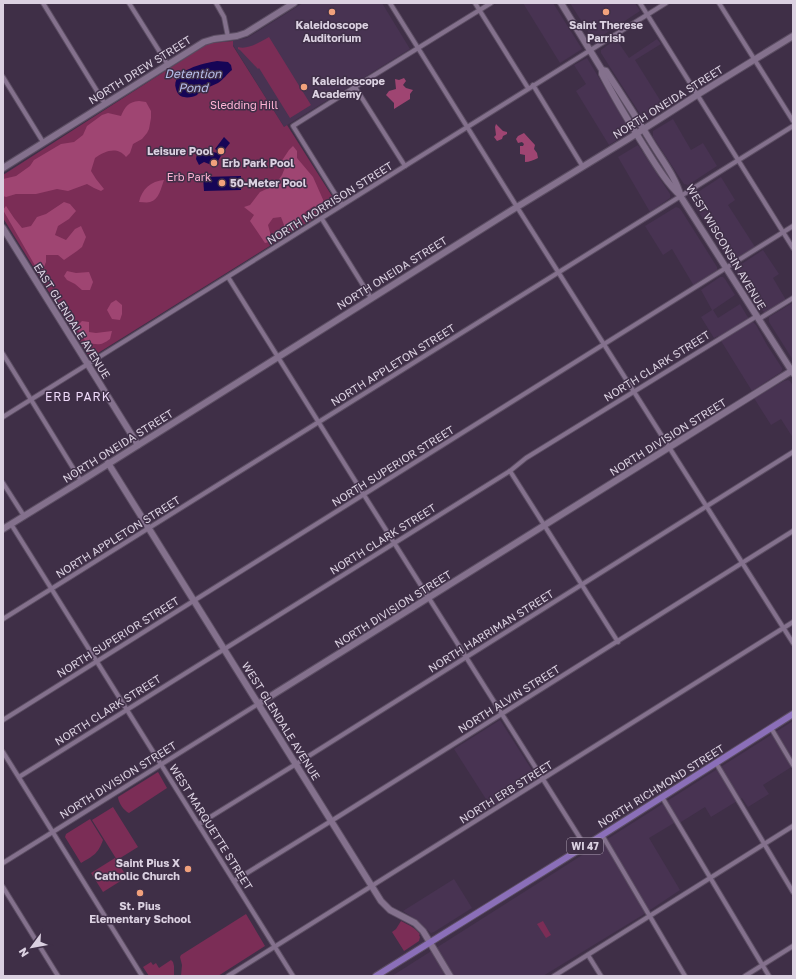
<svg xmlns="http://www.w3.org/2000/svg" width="796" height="979" font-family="'Golos Text',sans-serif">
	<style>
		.built { fill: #483352 }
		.green { fill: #7b2d56 }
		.forest { fill: #9f4572 }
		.water { fill: #160556 }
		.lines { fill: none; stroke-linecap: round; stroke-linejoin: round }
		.street-casing { stroke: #5c4e63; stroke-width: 6 }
		.secondary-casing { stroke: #5c4e63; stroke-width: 8 }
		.primary-casing { stroke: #5c4e63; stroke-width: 8 }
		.street { stroke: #84718d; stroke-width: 4 }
		.secondary { stroke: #84718d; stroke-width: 6 }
		.primary { stroke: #8b6fb9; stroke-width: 6 }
		.poi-dot { fill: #f1a17c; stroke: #3f2f47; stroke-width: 1.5 }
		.labels { text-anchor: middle; stroke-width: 3; stroke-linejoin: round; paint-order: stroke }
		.shield { fill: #3f2f47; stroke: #aca0b3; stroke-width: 1 }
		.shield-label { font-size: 10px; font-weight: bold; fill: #dbd1e1 }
		.poi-label { font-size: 11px; font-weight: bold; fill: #dbd1e1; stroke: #3f2f47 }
		.street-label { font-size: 11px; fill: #dbd1e1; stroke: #3f2f47 }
		.park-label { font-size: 11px; fill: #feb3d4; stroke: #3f2f47 }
		.water-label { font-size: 12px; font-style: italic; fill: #b8bfec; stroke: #3f2f47 }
		.neighbourhood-label { font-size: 12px; letter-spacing: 1px; fill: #eed9f9; stroke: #3f2f47 }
	</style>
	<rect width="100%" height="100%" fill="#3f2f47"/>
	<!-- built -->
	<g class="built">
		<path d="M 303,3 L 382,3 L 410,49 L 284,127 L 233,45 L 233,41 L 247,38 Z"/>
		<path d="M 523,3 L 553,3 L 582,49 L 560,63 Z"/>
		<path d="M 570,3 L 635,3 L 640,11 L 594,41 Z"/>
		<path d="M 616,39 L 629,58 L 657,39 L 661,44 L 635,60 L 665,108 L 647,119 L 642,117 L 601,53 L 601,50 Z"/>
		<path d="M 587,58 L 630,130 L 628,133 L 609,145 L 576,91 L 586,84 L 574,65 Z"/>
		<path d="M 673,119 L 691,150 L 703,143 L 717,166 L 688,185 L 684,184 L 653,137 L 653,131 Z"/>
		<path d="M 638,145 L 670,194 L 670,198 L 650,212 L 618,157 Z"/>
		<path d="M 721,177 L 735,200 L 728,205 L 755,247 L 732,260 L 728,259 L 692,201 L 692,196 Z"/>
		<path d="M 676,207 L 679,208 L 681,210 L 717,267 L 717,270 L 694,286 L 672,249 L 663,255 L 645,226 Z"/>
		<path d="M 763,250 L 779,274 L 773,278 L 786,300 L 765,313 L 763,311 L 737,270 L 737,267 Z"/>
		<path d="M 720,277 L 723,277 L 725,279 L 735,295 L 713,310 L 718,318 L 740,304 L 747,316 L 756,325 L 767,345 L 782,368 L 782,370 L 781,372 L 752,391 L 718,336 L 714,338 L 701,317 L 712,310 L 701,290 Z"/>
		<path d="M 792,303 L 793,305 L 793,360 L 769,322 L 769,317 Z"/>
		<path d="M 788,380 L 790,381 L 793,386 L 793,438 L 781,419 L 771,425 L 754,398 L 784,381 Z"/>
		<path d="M 500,720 L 537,778 L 491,807 L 454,749 Z"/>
		<path d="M 793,721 L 793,766 L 763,785 L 769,794 L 748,807 L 742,798 L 711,817 L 705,807 L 681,822 L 674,823 L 649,838 L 680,890 L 641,916 L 543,976 L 392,976 Z"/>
		<path d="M 454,879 L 472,908 L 434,932 L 431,933 L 415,919 L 403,911 Z"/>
	</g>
	<!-- green -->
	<g class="green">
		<path d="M 269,37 L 311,105 L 290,118 L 259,68 L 258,69 L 240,50 L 238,49 L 238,47 C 248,50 260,42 269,37 Z"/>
		<path d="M 233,41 L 233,46 L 284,127 L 287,125 L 337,204 L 90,358 L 3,218 L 3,175 L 206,45 L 212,43 Z"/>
		<path d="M 158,772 L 167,788 L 129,813 C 124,811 118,802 118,797 Z"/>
		<path d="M 113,807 L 138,847 L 117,860 L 92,820 Z"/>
		<path d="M 90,819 L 103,840 C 98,854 93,856 81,863 L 65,837 L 66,834 Z"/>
		<path d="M 115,858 L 127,877 L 103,892 L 91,873 Z"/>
		<path d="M 246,914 L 265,946 L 218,976 L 181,976 L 182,965 L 180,957 L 181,955 Z"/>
		<path d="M 401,921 C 409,925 415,928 420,934 L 419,935 L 420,937 L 419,941 L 404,951 L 392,932 L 396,929 Z"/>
		<path d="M 543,921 L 551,935 L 546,938 L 537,924 Z"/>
		<path d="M 171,960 L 173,962 L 174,966 L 174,976 L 149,976 L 143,967 L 151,962 L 153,965 L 156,963 L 159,968 Z"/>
	</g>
	<!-- forest -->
	<g class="forest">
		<path d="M 404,78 L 406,81 L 403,85 L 406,88 L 413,90 L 410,94 L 410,99 L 394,109 L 394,103 L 386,95 L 389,91 L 396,89 L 395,79 L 399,80 Z"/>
		<path d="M 139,101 L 146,102 L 151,111 L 151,118 L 149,129 L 147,133 L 142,139 L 133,144 L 130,153 L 126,157 C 117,146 105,151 95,158 L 91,171 L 96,179 L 104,189 L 101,191 L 94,188 L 87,184 L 68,191 L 57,189 L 36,194 L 16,194 L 6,197 L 3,196 L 3,179 L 16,176 L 30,166 L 34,160 L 61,144 L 74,142 L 83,135 L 87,126 L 102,115 L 108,113 L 121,116 C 125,107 128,102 139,101 Z"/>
		<path d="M 496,124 L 503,131 L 507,132 L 507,134 L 503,136 L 502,139 L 497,141 L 494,137 L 496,135 L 495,127 Z"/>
		<path d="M 524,133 L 535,145 L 534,149 L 537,153 L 538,158 C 534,160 529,162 525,162 L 525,155 L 520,154 L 520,146 L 523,146 L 524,144 L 522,142 L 518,143 L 516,139 L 518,136 Z"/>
		<path d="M 293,146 L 297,151 L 297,158 L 313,177 L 325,204 L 321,208 L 314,206 L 305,212 L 300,222 L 297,227 L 284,233 L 284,225 L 281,217 L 273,218 L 268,225 L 271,236 L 269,242 L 265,243 L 250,221 L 254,215 L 244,207 L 250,205 L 260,192 L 275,185 L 282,175 L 286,165 L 281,162 L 289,150 Z"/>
		<path d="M 164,180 C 161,188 159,200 150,202 C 147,203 143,202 139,202 C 142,189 151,181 164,180 Z"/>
		<path d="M 64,202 L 70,204 L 76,211 L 69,219 L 58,226 L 55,235 L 66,240 L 75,229 L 81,226 L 86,237 L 82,247 L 77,251 L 64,260 L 58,255 L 46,255 L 46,262 L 42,272 L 37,269 L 3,210 L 6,206 L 14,218 L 22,228 L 31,226 L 37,217 L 46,214 Z"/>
		<path d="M 67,271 L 76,273 L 89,272 L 93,282 L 90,290 L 82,290 L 75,284 L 67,280 L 64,276 Z"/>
		<path d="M 116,300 L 122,305 L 122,314 L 120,320 L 112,319 L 107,310 L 111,303 Z"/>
		<path d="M 82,321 L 89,322 L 89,332 L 96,333 L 112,331 L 110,339 C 101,346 97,345 86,342 L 76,327 Z"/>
	</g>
	<!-- water -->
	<g class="water">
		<path d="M 217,61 L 228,62 L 231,65 L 232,70 C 227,74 223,80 218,83 C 212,86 206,88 201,91 C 199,92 198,94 197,95 C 194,97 187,98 184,97 C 180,97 177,93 176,89 C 170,70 205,63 217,61 Z"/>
		<path d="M 224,137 L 230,143 L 223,152 L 218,161 L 214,163 L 211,163 L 209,164 L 204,162 L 199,165 L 196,159 L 197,154 L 200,151 C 201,153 203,155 206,155 L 206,154 L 213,152 L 217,153 L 218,151 L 215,149 Z"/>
		<path d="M 241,176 L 241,190 L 204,191 L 203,177 Z"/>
	</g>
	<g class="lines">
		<!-- street casing -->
		<g class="street-casing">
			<g id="street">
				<path d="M 43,3 L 105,104"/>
				<path d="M 129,3 L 168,65"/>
				<path d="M 216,3 L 224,17 L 228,37"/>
				<path d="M 390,3 L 517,207 L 793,643"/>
				<path d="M 475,3 L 528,88"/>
				<path d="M 640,3 L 793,248"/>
				<path d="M 719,3 L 793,121"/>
				<path d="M 3,77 L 43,142"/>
				<path d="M 533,85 L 583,167"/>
				<path d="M 355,87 L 405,166"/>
				<path d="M 342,205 L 293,126 L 355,87 L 491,3"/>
				<path d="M 322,219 L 371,298"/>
				<path d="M 228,277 L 364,495 L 585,846"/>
				<path d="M 759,319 L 793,298"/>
				<path d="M 3,354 L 81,481"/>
				<path d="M 3,417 L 666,3"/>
				<path d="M 510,471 L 618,642"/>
				<path d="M 3,483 L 24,516"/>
				<path d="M 11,524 L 293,976"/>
				<path d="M 3,619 L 793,126"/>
				<path d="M 3,720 L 793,226"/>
				<path d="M 771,728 L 793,765"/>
				<path d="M 3,752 L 142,976"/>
				<path d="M 716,763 L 793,892"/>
				<path d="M 19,777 L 510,471 L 526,458 L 757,316"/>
				<path d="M 662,797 L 769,976"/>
				<path d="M 199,824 L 296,764 L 793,452"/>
				<path d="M 602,835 L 685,976"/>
				<path d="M 3,863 L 258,704"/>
				<path d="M 234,881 L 336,818 L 793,531"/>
				<path d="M 3,887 L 58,976"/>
				<path d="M 588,955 L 601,976"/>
				<path d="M 228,976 L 793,622"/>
				<path d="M 554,976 L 793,826"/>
				<path d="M 745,976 L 793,946"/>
			</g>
		</g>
		<!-- secondary casing -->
		<g class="secondary-casing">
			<g id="secondary">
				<path d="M 561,3 L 602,70 L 606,71 C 622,95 638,120 653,145 C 663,161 676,178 681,197 L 793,373"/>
				<path d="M 602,70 L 602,74 C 615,99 629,122 644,146 C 654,162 667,184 681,196"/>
				<path d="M 3,168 L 204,42 L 214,39 L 237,36 L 246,33 L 294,3"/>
				<path d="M 3,228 L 138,445"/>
				<path d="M 108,463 L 381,901 L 390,910 L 415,923 L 423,931 L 450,976"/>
				<path d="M 3,529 L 81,481 L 512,210 L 628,139 L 697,95 L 793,36"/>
				<path d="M 258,704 L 793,370"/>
			</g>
		</g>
		<!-- primary casing -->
		<g class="primary-casing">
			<path id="primary" d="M 376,976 L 585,846 L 793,714"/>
		</g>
		<!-- street -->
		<use href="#street" class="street"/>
		<!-- secondary -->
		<use href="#secondary" class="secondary"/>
		<!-- primary -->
		<use href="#primary" class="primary"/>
	</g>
	<!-- markers -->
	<g class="poi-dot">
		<circle cx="332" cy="12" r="4"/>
		<circle cx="606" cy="12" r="4"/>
		<circle cx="304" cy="87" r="4"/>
		<circle cx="221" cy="151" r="4"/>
		<circle cx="214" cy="163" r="4"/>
		<circle cx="222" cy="183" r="4"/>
		<circle cx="188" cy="869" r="4"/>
		<circle cx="140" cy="893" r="4"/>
	</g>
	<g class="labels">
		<!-- shield labels -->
		<rect class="shield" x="567" y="838" width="36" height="16" rx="3"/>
		<g class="shield-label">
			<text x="585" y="850">WI 47</text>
		</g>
		<!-- poi labels -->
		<g class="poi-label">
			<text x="332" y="29">Kaleidoscope<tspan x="332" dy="13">Auditorium</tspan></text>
			<text x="606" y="29">Saint Therese<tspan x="606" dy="13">Parrish</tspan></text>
			<text x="312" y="85" text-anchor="start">Kaleidoscope<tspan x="312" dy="13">Academy</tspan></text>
			<text x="213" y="155" text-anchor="end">Leisure Pool</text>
			<text x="222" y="167" text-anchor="start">Erb Park Pool</text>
			<text x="230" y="187" text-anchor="start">50-Meter Pool</text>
			<text x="180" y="867" text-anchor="end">Saint Pius X<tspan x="180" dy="13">Catholic Church</tspan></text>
			<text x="140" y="910">St. Pius<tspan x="140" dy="13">Elementary School</tspan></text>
		</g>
		<!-- street labels -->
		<g class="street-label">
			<text transform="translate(140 70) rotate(-32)" y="4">NORTH DREW STREET</text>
			<text transform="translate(668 102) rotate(-32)" y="4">NORTH ONEIDA STREET</text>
			<text transform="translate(330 203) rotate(-32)" y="4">NORTH MORRISON STREET</text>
			<text transform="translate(726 247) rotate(59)" y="4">WEST WISCONSIN AVENUE</text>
			<text transform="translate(392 273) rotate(-32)" y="4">NORTH ONEIDA STREET</text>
			<text transform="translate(72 321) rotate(58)" y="4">EAST GLENDALE AVENUE</text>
			<text transform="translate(393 365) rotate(-32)" y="4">NORTH APPLETON STREET</text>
			<text transform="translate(657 366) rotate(-32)" y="4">NORTH CLARK STREET</text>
			<text transform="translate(668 437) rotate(-32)" y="4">NORTH DIVISION STREET</text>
			<text transform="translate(118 446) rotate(-32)" y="4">NORTH ONEIDA STREET</text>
			<text transform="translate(393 466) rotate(-32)" y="4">NORTH SUPERIOR STREET</text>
			<text transform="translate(118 537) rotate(-32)" y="4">NORTH APPLETON STREET</text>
			<text transform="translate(383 539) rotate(-32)" y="4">NORTH CLARK STREET</text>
			<text transform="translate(393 609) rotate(-32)" y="4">NORTH DIVISION STREET</text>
			<text transform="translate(491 631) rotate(-32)" y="4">NORTH HARRIMAN STREET</text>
			<text transform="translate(118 637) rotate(-32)" y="4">NORTH SUPERIOR STREET</text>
			<text transform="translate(509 699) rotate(-32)" y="4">NORTH ALVIN STREET</text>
			<text transform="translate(108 710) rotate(-32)" y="4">NORTH CLARK STREET</text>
			<text transform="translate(281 721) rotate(58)" y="4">WEST GLENDALE AVENUE</text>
			<text transform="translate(118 780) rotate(-32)" y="4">NORTH DIVISION STREET</text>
			<text transform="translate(661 786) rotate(-32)" y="4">NORTH RICHMOND STREET</text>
			<text transform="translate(506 792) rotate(-32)" y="4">NORTH ERB STREET</text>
			<text transform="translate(211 827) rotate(58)" y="4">WEST MARQUETTE STREET</text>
		</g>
		<!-- park labels -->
		<g class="park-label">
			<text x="244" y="109">Sledding Hill</text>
			<text x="189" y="181">Erb Park</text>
		</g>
		<!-- water labels -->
		<g class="water-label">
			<text x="193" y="78">Detention<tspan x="193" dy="14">Pond</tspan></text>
		</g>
		<!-- neighbourhood labels -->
		<g class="neighbourhood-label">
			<text x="78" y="401">ERB PARK</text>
		</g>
	</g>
	<!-- border -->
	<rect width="796" height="979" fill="none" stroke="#dbd1e1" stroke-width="8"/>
	<!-- north arrow -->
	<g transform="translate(32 947) rotate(238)" stroke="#3f2f47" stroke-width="3" paint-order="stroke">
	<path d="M0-3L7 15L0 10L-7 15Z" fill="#dbd1e1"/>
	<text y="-6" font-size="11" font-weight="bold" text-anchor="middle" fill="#dbd1e1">N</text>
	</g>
</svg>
